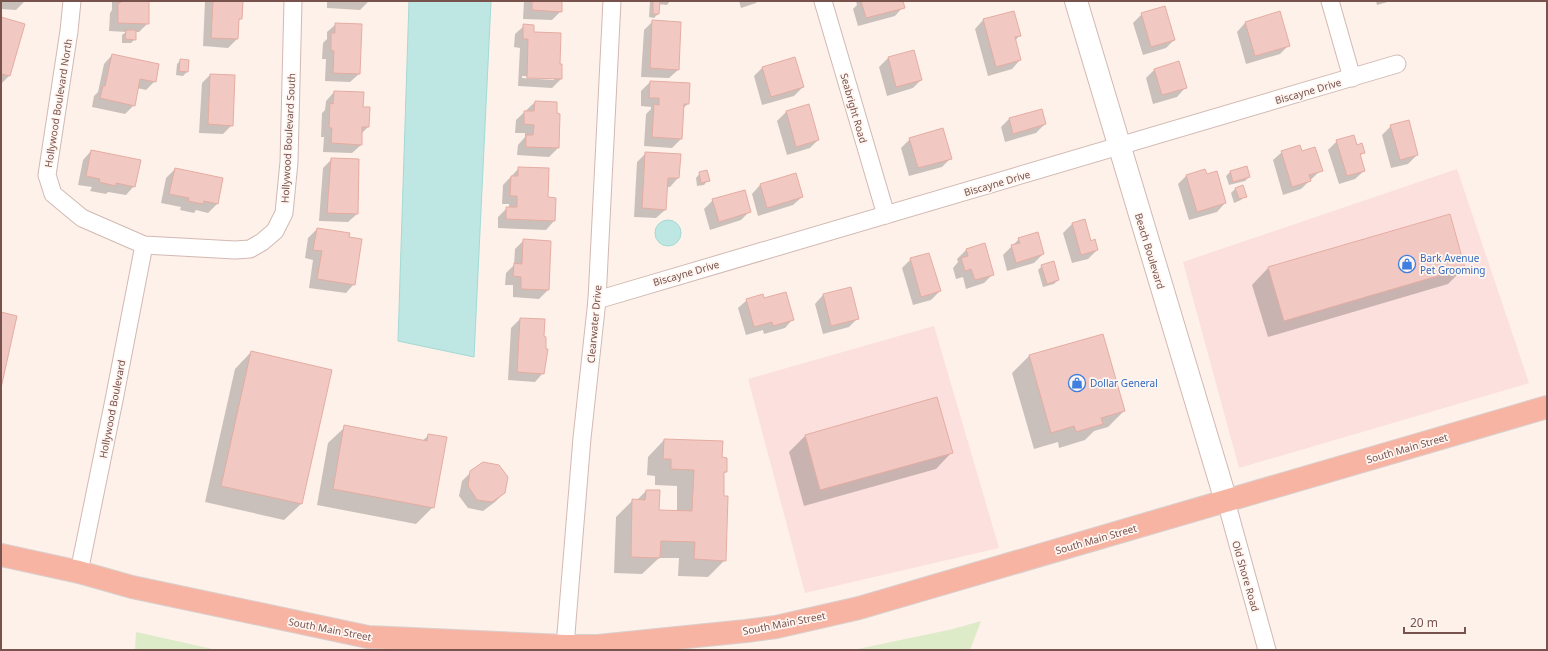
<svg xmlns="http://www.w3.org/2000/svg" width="1548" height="651" font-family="'Noto Sans',sans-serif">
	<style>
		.commercial { fill: #fce0de }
		.green { fill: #deebc8 }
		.water { fill: #bee7e3; stroke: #a4d9d4 }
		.shadow { fill: #0003; fill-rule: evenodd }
		.building { fill: #f2c9c2; stroke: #e5aca2 }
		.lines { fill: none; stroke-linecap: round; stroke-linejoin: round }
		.minor-casing { stroke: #d2b9b2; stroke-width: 19 }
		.tertiary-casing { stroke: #d2b9b2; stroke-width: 24 }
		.trunk-casing { stroke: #d9cfcd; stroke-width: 24 }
		.minor { stroke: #fff; stroke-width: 17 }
		.tertiary { stroke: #fff; stroke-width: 22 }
		.trunk { stroke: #f8b4a3; stroke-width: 22 }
		.labels { text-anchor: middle; stroke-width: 3.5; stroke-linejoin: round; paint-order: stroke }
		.street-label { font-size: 10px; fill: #78524d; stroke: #fff6f1 }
		.shop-label { font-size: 10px; fill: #366cbe; stroke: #fff6f1; text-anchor: start }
	</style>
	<rect width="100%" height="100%" fill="#fdf1ea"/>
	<!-- commercial -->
	<g class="commercial">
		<path d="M 1457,169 L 1529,383 L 1239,468 L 1183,262 Z"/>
		<path d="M 934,326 L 999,548 L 805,593 L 748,379 Z"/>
	</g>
	<!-- green -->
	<g class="green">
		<path d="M 981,621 L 970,650 L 853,650 L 953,629 Z"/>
		<path d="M 136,632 L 217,650 L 135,650 Z"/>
	</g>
	<!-- water -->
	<g class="water">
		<path d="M 409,1 L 491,1 L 474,357 L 398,341 Z"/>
		<circle cx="668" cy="233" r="13"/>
	</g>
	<!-- shadow -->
	<g class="shadow">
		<path d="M 1,1 L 25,1 L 16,10 L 1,9 Z"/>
		<path d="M 112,1 L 148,1 L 148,23 L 139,32 L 135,32 L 135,39 L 131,43 L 122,43 L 122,35 L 126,32 L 109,31 L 110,13 L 112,10 Z"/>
		<path d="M 205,1 L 239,1 L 241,18 L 238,21 L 237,39 L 228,48 L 203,46 Z"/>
		<path d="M 327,1 L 369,1 L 360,10 L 327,8 Z"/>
		<path d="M 524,1 L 562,1 L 561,11 L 552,20 L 523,19 Z"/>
		<path d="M 650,1 L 670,1 L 667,5 L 658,4 L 658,14 L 654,18 L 649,17 Z"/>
		<path d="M 739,1 L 758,1 L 756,3 L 741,8 Z"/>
		<path d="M 856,1 L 902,1 L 903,7 L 895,16 L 858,26 L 853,9 L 857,5 Z"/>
		<path d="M 1376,1 L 1391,1 L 1377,5 Z"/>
		<path d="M 1013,12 L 1020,35 L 1015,41 L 1020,60 L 1012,69 L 988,76 L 975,29 L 983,20 Z"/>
		<path d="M 1142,14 L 1174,40 L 1166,48 L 1143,55 L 1133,23 Z"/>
		<path d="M 1,18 L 9,76 L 1,84 Z"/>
		<path d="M 653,21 L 678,70 L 669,78 L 641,77 L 644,30 Z"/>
		<path d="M 1245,23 L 1289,45 L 1280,54 L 1246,64 L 1237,32 Z"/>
		<path d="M 336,24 L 359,74 L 350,82 L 325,81 L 326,59 L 322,59 L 323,43 L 327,39 L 327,32 Z"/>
		<path d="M 524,26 L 533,33 L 559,65 L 561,79 L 552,88 L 518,86 L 520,48 L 514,47 L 515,34 ZM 522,76 L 554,78 L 554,80 L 522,78 Z"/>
		<path d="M 913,51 L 921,80 L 913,88 L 887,96 L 879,67 L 888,58 Z"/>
		<path d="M 112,55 L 155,81 L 146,90 L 137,88 L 134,105 L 125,114 L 92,107 L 94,96 L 98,92 L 104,64 Z"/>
		<path d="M 181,60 L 188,61 L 187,72 L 183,76 L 176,75 L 177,64 Z"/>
		<path d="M 762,68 L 803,87 L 794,96 L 762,105 L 754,76 Z"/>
		<path d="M 1154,70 L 1185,88 L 1177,97 L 1153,104 L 1146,78 Z"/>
		<path d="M 210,75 L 232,125 L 223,134 L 199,133 L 202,83 Z"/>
		<path d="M 650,82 L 688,104 L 683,108 L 681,139 L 672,148 L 644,146 L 646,114 L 651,109 L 651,107 L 641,106 L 641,91 Z"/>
		<path d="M 334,92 L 362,108 L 368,127 L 361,134 L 361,145 L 352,153 L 323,152 L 324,137 L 321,137 L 322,113 L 325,110 L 326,101 Z"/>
		<path d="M 535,102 L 558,148 L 549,157 L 517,155 L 518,145 L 525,137 L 525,133 L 515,133 L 516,120 Z"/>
		<path d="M 808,105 L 818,140 L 810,148 L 787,155 L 777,121 L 786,112 Z"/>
		<path d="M 1009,119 L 1045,124 L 1036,133 L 1005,142 L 1001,127 Z"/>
		<path d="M 1391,126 L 1417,155 L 1408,164 L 1391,168 L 1382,135 Z"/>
		<path d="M 910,139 L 951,158 L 942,167 L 909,176 L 901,148 Z"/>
		<path d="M 1337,141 L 1356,146 L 1364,152 L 1360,156 L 1364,171 L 1355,179 L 1339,184 L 1328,150 Z"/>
		<path d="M 91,151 L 134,186 L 126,195 L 108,192 L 106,194 L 90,191 L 92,187 L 78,185 L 83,160 Z"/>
		<path d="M 1282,152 L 1301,152 L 1321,170 L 1301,189 L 1283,195 L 1273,160 Z"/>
		<path d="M 646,153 L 680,155 L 678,178 L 670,187 L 666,187 L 665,210 L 656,218 L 634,217 L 637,162 Z"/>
		<path d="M 332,159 L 357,214 L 348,222 L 319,221 L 323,168 Z"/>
		<path d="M 1246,167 L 1249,177 L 1245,181 L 1229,185 L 1226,176 L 1230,172 Z"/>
		<path d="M 519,168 L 547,198 L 554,221 L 546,230 L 498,228 L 498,217 L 507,208 L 509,208 L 509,204 L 502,204 L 503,185 Z"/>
		<path d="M 175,169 L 222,179 L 217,204 L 208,213 L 196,210 L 194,213 L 180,210 L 181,207 L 161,203 L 166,178 Z"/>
		<path d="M 700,173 L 708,180 L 704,185 L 697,186 L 696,178 Z"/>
		<path d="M 795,174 L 802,197 L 793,205 L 758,216 L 752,194 L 760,185 Z"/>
		<path d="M 1187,175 L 1225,203 L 1217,212 L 1189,220 L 1178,184 Z"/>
		<path d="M 1236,188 L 1245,196 L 1241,200 L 1234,203 L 1231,193 Z"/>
		<path d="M 713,200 L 750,211 L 741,220 L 710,230 L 704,209 Z"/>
		<path d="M 1084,220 L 1090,242 L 1097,250 L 1088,259 L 1072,263 L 1063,233 L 1072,224 Z"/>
		<path d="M 317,229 L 348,238 L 354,284 L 346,293 L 309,288 L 313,260 L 305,258 L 308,238 Z"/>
		<path d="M 1019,239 L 1043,254 L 1034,263 L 1007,271 L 1003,255 Z"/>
		<path d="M 524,240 L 548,290 L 539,299 L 513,297 L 513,285 L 505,285 L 506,273 L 514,265 L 515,249 Z"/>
		<path d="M 984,245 L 993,274 L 984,283 L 966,289 L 963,277 L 956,279 L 953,268 L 958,262 L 957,259 L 966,250 Z"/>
		<path d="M 911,259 L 940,291 L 931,300 L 913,305 L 902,268 Z"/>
		<path d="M 1042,266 L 1058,280 L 1054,284 L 1043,287 L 1038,270 Z"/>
		<path d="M 1268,268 L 1464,268 L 1448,284 L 1268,337 L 1252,285 Z"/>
		<path d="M 850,288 L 858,318 L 849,327 L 823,334 L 815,304 L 823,295 Z"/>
		<path d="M 764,299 L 793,319 L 785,328 L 764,334 L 763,330 L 746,335 L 738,308 L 747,300 Z"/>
		<path d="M 520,319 L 543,373 L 535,382 L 508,380 L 511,328 Z"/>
		<path d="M 1103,335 L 1124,411 L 1108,427 L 1094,431 L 1085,440 L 1059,448 L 1058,442 L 1034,449 L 1012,373 L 1029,356 Z"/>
		<path d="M 251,352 L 331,370 L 301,504 L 284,520 L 205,502 L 235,369 Z"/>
		<path d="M 937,398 L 952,452 L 936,469 L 804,506 L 789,452 L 805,436 Z"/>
		<path d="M 345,427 L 422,441 L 429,435 L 433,507 L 416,524 L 317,505 L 328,443 Z"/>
		<path d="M 664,440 L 721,458 L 726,472 L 723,474 L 725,560 L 708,577 L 678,576 L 679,558 L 659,558 L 642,574 L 614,573 L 616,517 L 633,500 L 636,501 L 646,491 L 658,491 L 658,511 L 677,511 L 677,486 L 655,485 L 655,476 L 647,475 L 648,457 Z"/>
		<path d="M 471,472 L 504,493 L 495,502 L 483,511 L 468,508 L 459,496 L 462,481 Z"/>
	</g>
	<!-- building -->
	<g class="building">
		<path d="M 121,1 L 149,1 L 149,24 L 118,23 L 118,3 L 120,3 Z"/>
		<path d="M 213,1 L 243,1 L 242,19 L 239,19 L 238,39 L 211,38 Z"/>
		<path d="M 532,1 L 562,1 L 562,12 L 532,10 Z"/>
		<path d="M 653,1 L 660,1 L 659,14 L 653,14 Z"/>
		<path d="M 861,1 L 903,1 L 905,8 L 866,18 Z"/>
		<path d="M 1165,6 L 1175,40 L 1151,47 L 1141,13 Z"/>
		<path d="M 1014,11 L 1021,36 L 1015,37 L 1021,60 L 996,67 L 983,19 Z"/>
		<path d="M 1280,11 L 1290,46 L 1255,56 L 1245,22 Z"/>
		<path d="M 1,17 L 25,24 L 10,76 L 1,74 Z"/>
		<path d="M 652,20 L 681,22 L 679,70 L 650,68 Z"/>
		<path d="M 335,23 L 362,24 L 360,74 L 333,73 L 334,51 L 331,50 L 331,33 L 335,33 Z"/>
		<path d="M 523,24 L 534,25 L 534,32 L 561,33 L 560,64 L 562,64 L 562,79 L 527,78 L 528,39 L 523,39 Z"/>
		<path d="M 126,30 L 136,30 L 136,40 L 125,39 Z"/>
		<path d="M 914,50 L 922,80 L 896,87 L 888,57 Z"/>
		<path d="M 112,54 L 159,64 L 156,82 L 140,79 L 135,106 L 100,98 L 103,86 L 105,86 Z"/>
		<path d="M 795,57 L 804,87 L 771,97 L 762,67 Z"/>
		<path d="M 180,59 L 189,60 L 188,72 L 179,71 Z"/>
		<path d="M 1179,61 L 1187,88 L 1162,95 L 1154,69 Z"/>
		<path d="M 210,74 L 235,75 L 233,126 L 208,124 Z"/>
		<path d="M 650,81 L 690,83 L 689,104 L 684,104 L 682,139 L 652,137 L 654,104 L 659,105 L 659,98 L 649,98 Z"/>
		<path d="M 334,91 L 364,92 L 363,107 L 370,107 L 369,127 L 362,127 L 362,145 L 331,143 L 332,128 L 329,128 L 330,103 L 333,104 Z"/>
		<path d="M 535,101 L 557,102 L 557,113 L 560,114 L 559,148 L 526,147 L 526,135 L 533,135 L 534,125 L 524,124 L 524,111 L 534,111 Z"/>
		<path d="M 809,104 L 819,140 L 796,147 L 786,111 Z"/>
		<path d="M 1042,109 L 1046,124 L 1013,134 L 1009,118 Z"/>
		<path d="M 1409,120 L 1418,155 L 1400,160 L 1390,125 Z"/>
		<path d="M 943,128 L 952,159 L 918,168 L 909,138 Z"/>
		<path d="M 1354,135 L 1357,145 L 1362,143 L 1365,153 L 1360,154 L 1365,171 L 1347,176 L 1336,140 Z"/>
		<path d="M 1300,145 L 1302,151 L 1315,147 L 1323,171 L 1309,175 L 1311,181 L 1292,187 L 1281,151 Z"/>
		<path d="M 91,150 L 141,160 L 135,187 L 116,183 L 116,186 L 99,182 L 100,179 L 86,176 Z"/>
		<path d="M 645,152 L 681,154 L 679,178 L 668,178 L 666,210 L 642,208 Z"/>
		<path d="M 331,158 L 359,159 L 358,214 L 327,213 Z"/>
		<path d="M 1247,166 L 1250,177 L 1233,182 L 1230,171 Z"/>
		<path d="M 518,167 L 549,168 L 548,197 L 556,198 L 555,221 L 506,219 L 506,207 L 517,207 L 517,196 L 510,196 L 511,176 L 518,176 Z"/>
		<path d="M 175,168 L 223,178 L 218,204 L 204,201 L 203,204 L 188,201 L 189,198 L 169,194 Z"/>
		<path d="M 1205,169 L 1207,174 L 1217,171 L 1226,203 L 1197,212 L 1186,175 Z"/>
		<path d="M 707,170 L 710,181 L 701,183 L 699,172 Z"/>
		<path d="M 796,173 L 803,197 L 767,208 L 760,184 Z"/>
		<path d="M 1243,185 L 1247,197 L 1239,199 L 1235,188 Z"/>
		<path d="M 745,190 L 751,212 L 719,222 L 712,199 Z"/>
		<path d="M 1450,214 L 1465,268 L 1284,321 L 1268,267 Z"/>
		<path d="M 1085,219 L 1091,241 L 1095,239 L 1098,250 L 1081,255 L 1072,223 Z"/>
		<path d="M 317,228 L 350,233 L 349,237 L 362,239 L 355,285 L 317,279 L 322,251 L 313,250 Z"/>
		<path d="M 1038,232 L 1044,254 L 1016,263 L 1011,245 L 1020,243 L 1018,238 Z"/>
		<path d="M 523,239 L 551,241 L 549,290 L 521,289 L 521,277 L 513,276 L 514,263 L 522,264 Z"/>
		<path d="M 985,243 L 994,275 L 975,280 L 971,269 L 965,271 L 961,258 L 968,256 L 966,249 Z"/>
		<path d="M 929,253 L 941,291 L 921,297 L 910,258 Z"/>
		<path d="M 1054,261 L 1059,280 L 1047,284 L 1041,265 Z"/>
		<path d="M 851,287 L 859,319 L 831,326 L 823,294 Z"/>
		<path d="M 786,292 L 794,320 L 773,326 L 772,322 L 754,327 L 746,299 L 763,294 L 764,298 Z"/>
		<path d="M 1,312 L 17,316 L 1,388 Z"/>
		<path d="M 520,318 L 545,319 L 544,336 L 546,337 L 546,349 L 548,349 L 544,374 L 517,372 Z"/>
		<path d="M 1103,334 L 1125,411 L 1101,418 L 1103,424 L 1076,432 L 1074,426 L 1051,433 L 1029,355 Z"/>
		<path d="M 251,351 L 332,370 L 302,504 L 221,486 Z"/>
		<path d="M 937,397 L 953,453 L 820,490 L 805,435 Z"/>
		<path d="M 344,425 L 427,441 L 428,434 L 447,437 L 434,508 L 333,489 Z"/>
		<path d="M 664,439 L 723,441 L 722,457 L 727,458 L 727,472 L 724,472 L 724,496 L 728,496 L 726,561 L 694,559 L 695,542 L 661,541 L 660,558 L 631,557 L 632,499 L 645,500 L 646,490 L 660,490 L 659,510 L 692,511 L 694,470 L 671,469 L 671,459 L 663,459 Z"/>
		<path d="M 483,462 L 499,465 L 508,477 L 505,493 L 492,502 L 477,500 L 468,486 L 470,471 Z"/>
	</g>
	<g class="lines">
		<!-- minor casing -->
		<g class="minor-casing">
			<g id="minor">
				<path d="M 72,1 L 69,31 L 47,175 L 53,194 L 82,218 L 144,245 L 235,250 L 250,249 L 262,242 L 275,231 L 284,213 L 289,162 L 293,1"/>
				<path d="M 823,1 L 886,215"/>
				<path d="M 1330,1 L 1352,78"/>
				<path d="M 597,300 L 1397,64"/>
				<path d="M 1226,501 L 1267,650"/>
				<path d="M 79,572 L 114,400 L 144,245"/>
				<path d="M 565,646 L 582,438 L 597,300 L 612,1"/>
			</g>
		</g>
		<!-- tertiary casing -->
		<g class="tertiary-casing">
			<path id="tertiary" d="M 1076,1 L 1226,501"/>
		</g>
		<!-- trunk casing -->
		<g class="trunk-casing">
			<path id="trunk" d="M 1,555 L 79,572 L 132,587 L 368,637 L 565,646 L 598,646 L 746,631 L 776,627 L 859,608 L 1547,407"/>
		</g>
		<!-- minor -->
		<use href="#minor" class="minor"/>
		<!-- tertiary -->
		<use href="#tertiary" class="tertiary"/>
		<!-- trunk -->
		<use href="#trunk" class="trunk"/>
	</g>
	<!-- icons -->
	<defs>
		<g id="shop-ring" transform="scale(0.9)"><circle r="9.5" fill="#fff6f1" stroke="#3f7fe0" stroke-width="1.5"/><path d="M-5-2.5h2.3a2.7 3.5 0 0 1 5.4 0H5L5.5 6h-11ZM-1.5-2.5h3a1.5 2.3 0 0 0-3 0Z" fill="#3f7fe0"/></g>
	</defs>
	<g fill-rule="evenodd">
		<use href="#shop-ring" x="1407" y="264"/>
		<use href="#shop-ring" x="1077" y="383"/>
	</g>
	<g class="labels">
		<!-- street labels -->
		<g class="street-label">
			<text transform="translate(1308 91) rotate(-16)" y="4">Biscayne Drive</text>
			<text transform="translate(58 103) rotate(-81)" y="4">Hollywood Boulevard North</text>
			<text transform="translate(854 108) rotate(74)" y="4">Seabright Road</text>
			<text transform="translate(288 138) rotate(-87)" y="4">Hollywood Boulevard South</text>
			<text transform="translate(997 183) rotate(-16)" y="4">Biscayne Drive</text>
			<text transform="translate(1150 251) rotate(73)" y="4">Beach Boulevard</text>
			<text transform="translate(686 273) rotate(-16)" y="4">Biscayne Drive</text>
			<text transform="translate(594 324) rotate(-85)" y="4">Clearwater Drive</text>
			<text transform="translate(112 409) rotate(-79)" y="4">Hollywood Boulevard</text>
			<text transform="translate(1407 448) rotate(-16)" y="4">South Main Street</text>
			<text transform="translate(1096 539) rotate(-16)" y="4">South Main Street</text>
			<text transform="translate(1246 576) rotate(74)" y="4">Old Shore Road</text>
			<text transform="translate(784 623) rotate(-11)" y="4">South Main Street</text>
			<text transform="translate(330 629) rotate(11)" y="4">South Main Street</text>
		</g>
		<!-- shop labels -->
		<g class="shop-label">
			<text x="1420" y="262">Bark Avenue<tspan x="1420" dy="12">Pet Grooming</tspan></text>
			<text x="1090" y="387">Dollar General</text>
		</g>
	</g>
	<!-- border -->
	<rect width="1548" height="651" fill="none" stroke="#78524d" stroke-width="4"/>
	<!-- scale -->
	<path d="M1404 627v6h61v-6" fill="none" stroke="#78524d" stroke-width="2"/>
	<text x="1410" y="627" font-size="12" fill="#78524d" stroke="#fff6f1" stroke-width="3" paint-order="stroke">20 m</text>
</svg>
